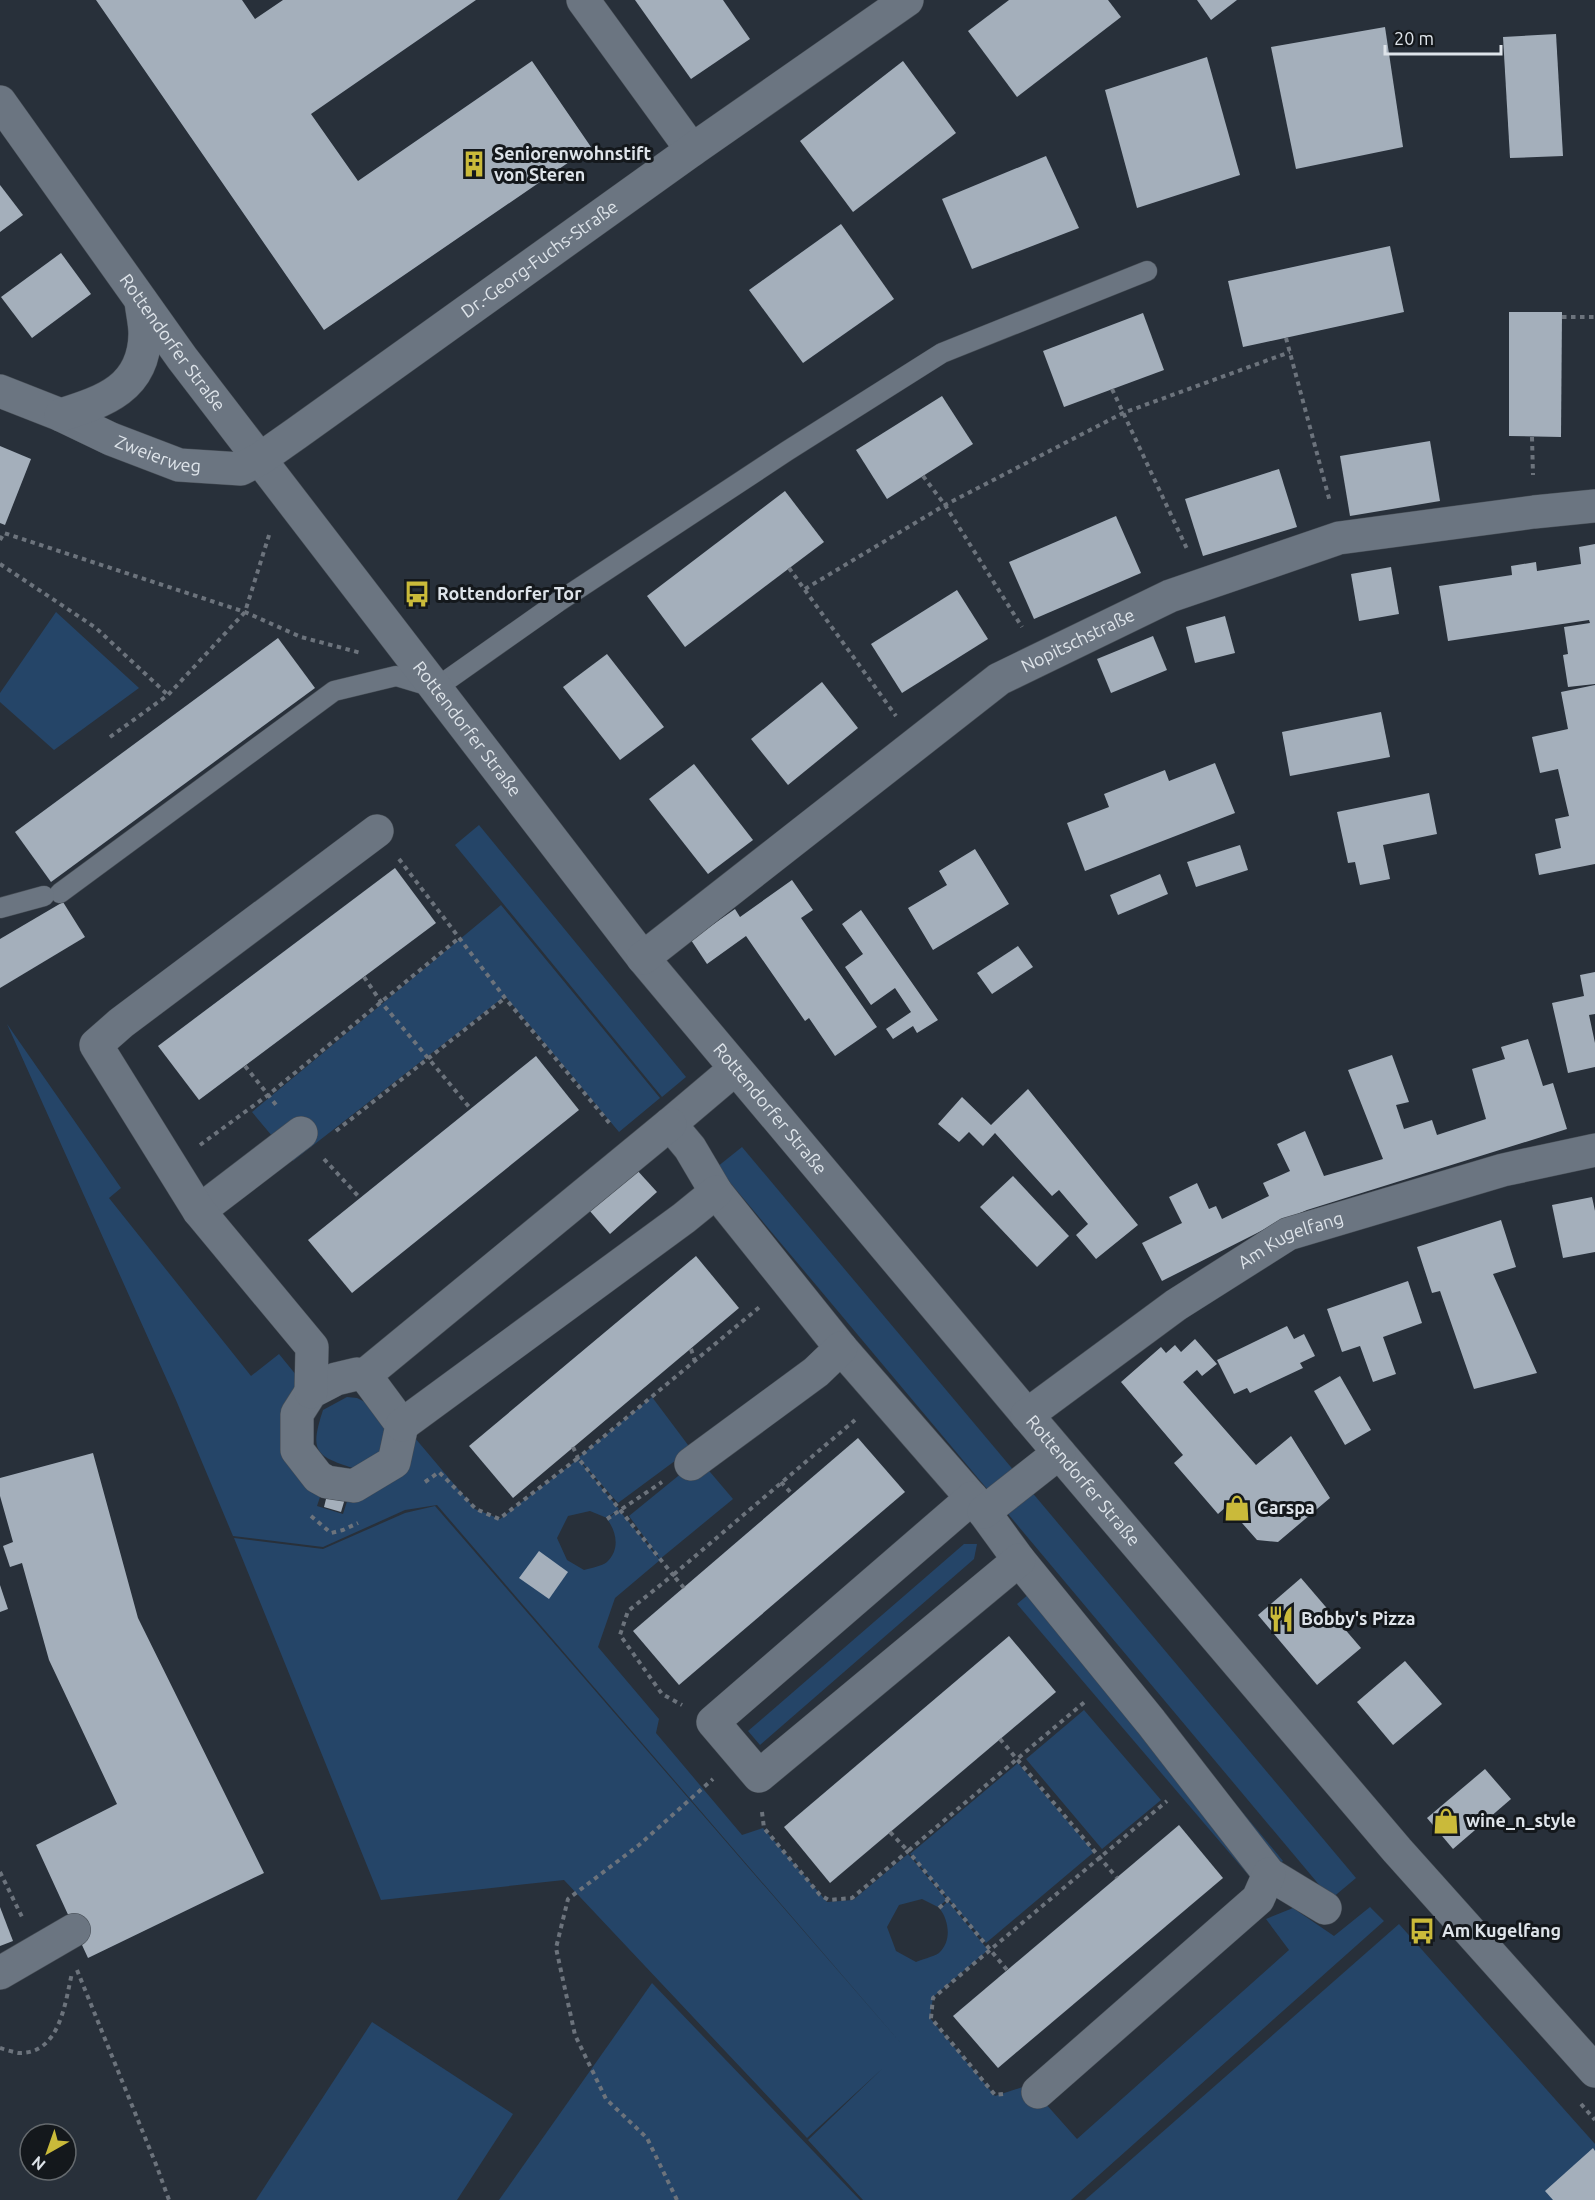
<svg xmlns="http://www.w3.org/2000/svg" width="1595" height="2200" font-family="Ubuntu,sans-serif">
	<style>
		.green { fill: #254568 }
		.building { fill: #a4afbb }
		.lines { fill: none; stroke-linecap: round; stroke-linejoin: round }
		.service-casing { stroke: #464d55; stroke-width: 21 }
		.minor-casing { stroke: #464d55; stroke-width: 34 }
		.path { stroke: #6c737c; stroke-width: 4; stroke-dasharray: 4.5 4.5; stroke-linecap: butt }
		.service { stroke: #6b7581; stroke-width: 20 }
		.minor { stroke: #6b7581; stroke-width: 33 }
		.labels { text-anchor: middle; stroke-width: 6; stroke-linejoin: round; paint-order: stroke }
		.poi-label { font-size: 18px; font-weight: bold; fill: #dee4ea; stroke: #14181c; text-anchor: start }
		.street-label { font-size: 18px; fill: #dee4ea; stroke: #14181c }
	</style>
	<rect width="100%" height="100%" fill="#28303a"/>
	<!-- green -->
	<g class="green">
		<path d="M 56,612 L 139,688 L 54,750 L 0,702 L 0,693 Z"/>
		<path d="M 479,825 L 686,1077 L 662,1097 L 455,845 Z"/>
		<path d="M 501,905 L 660,1098 L 619,1132 L 505,996 L 293,1161 L 252,1112 Z"/>
		<path d="M 7,1024 L 121,1188 L 109,1198 L 251,1376 L 279,1354 L 310,1392 L 296,1414 L 325,1482 L 317,1506 L 343,1514 L 350,1492 L 404,1425 L 475,1509 L 500,1519 L 578,1459 L 619,1509 L 607,1518 L 590,1511 L 568,1516 L 557,1538 L 567,1560 L 584,1570 C 591,1568 602,1566 607,1562 C 620,1550 617,1532 607,1519 L 619,1510 L 660,1560 L 615,1598 L 598,1647 L 659,1719 L 656,1733 L 742,1835 L 763,1828 L 827,1902 L 853,1900 L 908,1854 L 947,1900 L 938,1907 L 922,1899 L 899,1905 L 887,1927 L 896,1951 L 916,1962 C 922,1959 933,1957 939,1953 C 952,1941 949,1921 940,1909 L 948,1901 L 988,1950 L 933,1997 L 930,2018 L 995,2096 L 1029,2085 L 1077,2139 L 1289,1950 L 1266,1919 L 1293,1908 L 1334,1936 L 1370,1907 L 1384,1921 L 1071,2200 L 863,2200 L 808,2140 L 883,2068 L 807,2138 L 564,1880 L 381,1900 L 234,1538 L 323,1549 L 405,1513 L 435,1506 L 905,2048 L 437,1505 L 405,1510 L 323,1547 L 233,1536 L 176,1400 Z"/>
		<path d="M 742,1147 L 1356,1878 L 1331,1899 L 717,1167 Z"/>
		<path d="M 347,1397 L 357,1398 L 373,1406 L 386,1430 L 386,1436 L 378,1456 L 353,1468 C 314,1456 310,1450 323,1410 Z"/>
		<path d="M 652,1397 L 691,1449 L 618,1503 L 578,1458 Z"/>
		<path d="M 699,1459 L 733,1499 L 660,1559 L 629,1516 Z"/>
		<path d="M 964,1544 L 977,1544 L 974,1559 L 760,1745 L 748,1731 Z"/>
		<path d="M 1048,1578 L 1283,1861 L 1256,1884 L 1017,1604 Z"/>
		<path d="M 1084,1710 L 1161,1800 L 1102,1849 L 1026,1759 Z"/>
		<path d="M 1018,1763 L 1094,1852 L 986,1943 L 910,1854 Z"/>
		<path d="M 1399,1924 L 1595,2144 L 1595,2200 L 1085,2200 Z"/>
		<path d="M 652,1983 L 860,2200 L 499,2200 Z"/>
		<path d="M 372,2022 L 513,2114 L 457,2200 L 256,2200 Z"/>
	</g>
	<!-- building -->
	<g class="building">
		<path d="M 96,0 L 242,0 L 255,19 L 283,0 L 476,0 L 311,114 L 358,181 L 532,61 L 591,147 L 324,330 Z"/>
		<path d="M 635,0 L 723,0 L 750,39 L 691,79 Z"/>
		<path d="M 1009,0 L 1108,0 L 1121,17 L 1017,97 L 968,31 Z"/>
		<path d="M 1197,0 L 1237,0 L 1211,20 Z"/>
		<path d="M 1385,27 L 1403,147 L 1296,169 L 1271,47 Z"/>
		<path d="M 1556,34 L 1563,156 L 1510,158 L 1503,37 Z"/>
		<path d="M 1207,57 L 1240,175 L 1137,208 L 1105,90 Z"/>
		<path d="M 903,61 L 956,133 L 853,212 L 800,141 Z"/>
		<path d="M 1046,156 L 1079,228 L 972,269 L 942,199 Z"/>
		<path d="M 0,185 L 23,215 L 0,232 Z"/>
		<path d="M 841,224 L 894,299 L 803,363 L 749,290 Z"/>
		<path d="M 1390,246 L 1404,312 L 1243,347 L 1228,281 Z"/>
		<path d="M 61,253 L 91,294 L 32,338 L 1,297 Z"/>
		<path d="M 1509,312 L 1562,312 L 1561,437 L 1509,436 Z"/>
		<path d="M 1143,313 L 1164,370 L 1064,407 L 1043,351 Z"/>
		<path d="M 942,396 L 973,444 L 887,499 L 856,450 Z"/>
		<path d="M 1430,441 L 1440,501 L 1350,516 L 1340,456 Z"/>
		<path d="M 0,446 L 31,459 L 5,525 L 0,523 Z"/>
		<path d="M 1279,469 L 1297,527 L 1203,556 L 1185,499 Z"/>
		<path d="M 785,491 L 824,542 L 685,647 L 647,596 Z"/>
		<path d="M 1116,516 L 1141,573 L 1034,619 L 1009,562 Z"/>
		<path d="M 1595,544 L 1595,684 L 1568,687 L 1563,655 L 1568,654 L 1564,627 L 1590,623 L 1589,620 L 1448,641 L 1439,586 L 1512,575 L 1511,566 L 1536,562 L 1537,571 L 1581,564 L 1579,547 Z"/>
		<path d="M 1391,567 L 1399,614 L 1359,621 L 1351,574 Z"/>
		<path d="M 957,590 L 988,639 L 902,693 L 871,644 Z"/>
		<path d="M 1225,616 L 1235,653 L 1195,663 L 1186,627 Z"/>
		<path d="M 1153,636 L 1167,670 L 1111,693 L 1097,659 Z"/>
		<path d="M 278,638 L 315,688 L 51,882 L 15,832 Z"/>
		<path d="M 607,654 L 664,727 L 620,760 L 563,687 Z"/>
		<path d="M 822,682 L 858,728 L 788,785 L 751,739 Z"/>
		<path d="M 1595,685 L 1595,864 L 1539,875 L 1535,854 L 1561,848 L 1555,819 L 1569,816 L 1558,769 L 1540,773 L 1532,737 L 1568,729 L 1561,692 Z"/>
		<path d="M 1381,712 L 1390,757 L 1290,776 L 1282,732 Z"/>
		<path d="M 1215,763 L 1235,813 L 1085,871 L 1067,823 L 1109,807 L 1104,794 L 1165,770 L 1169,781 Z"/>
		<path d="M 694,764 L 753,840 L 708,874 L 649,799 Z"/>
		<path d="M 1429,793 L 1437,834 L 1383,845 L 1390,879 L 1360,885 L 1355,862 L 1348,863 L 1337,812 Z"/>
		<path d="M 1240,845 L 1248,870 L 1196,887 L 1187,862 Z"/>
		<path d="M 975,849 L 1009,904 L 933,950 L 908,908 L 947,885 L 939,871 Z"/>
		<path d="M 395,868 L 436,923 L 199,1100 L 158,1046 Z"/>
		<path d="M 1160,874 L 1168,894 L 1118,915 L 1110,895 Z"/>
		<path d="M 792,880 L 813,910 L 801,918 L 877,1027 L 835,1056 L 809,1018 L 805,1021 L 746,936 L 707,964 L 691,940 L 735,909 L 740,917 Z"/>
		<path d="M 63,902 L 85,937 L 0,988 L 0,939 Z"/>
		<path d="M 861,910 L 938,1020 L 917,1033 L 913,1026 L 893,1039 L 886,1029 L 911,1012 L 895,988 L 871,1005 L 845,967 L 863,954 L 842,924 Z"/>
		<path d="M 1018,946 L 1033,967 L 992,994 L 977,973 Z"/>
		<path d="M 1595,972 L 1595,1014 L 1589,1015 L 1595,1043 L 1595,1067 L 1568,1073 L 1552,1003 L 1584,996 L 1580,975 Z"/>
		<path d="M 1528,1039 L 1543,1086 L 1553,1083 L 1567,1129 L 1307,1210 L 1281,1221 L 1162,1281 L 1142,1243 L 1182,1223 L 1169,1197 L 1197,1183 L 1209,1209 L 1216,1206 L 1222,1219 L 1269,1196 L 1263,1183 L 1290,1171 L 1277,1144 L 1305,1131 L 1324,1176 L 1383,1159 L 1348,1070 L 1392,1055 L 1409,1102 L 1396,1105 L 1404,1129 L 1432,1120 L 1437,1135 L 1486,1119 L 1472,1069 L 1505,1059 L 1501,1047 Z"/>
		<path d="M 536,1056 L 579,1110 L 352,1293 L 308,1240 Z"/>
		<path d="M 1028,1089 L 1138,1225 L 1096,1259 L 1076,1235 L 1088,1224 L 1059,1190 L 1052,1196 L 995,1133 L 983,1146 L 969,1132 L 959,1142 L 938,1124 L 962,1097 L 991,1125 Z"/>
		<path d="M 636,1169 L 657,1192 L 610,1234 L 589,1210 Z"/>
		<path d="M 1013,1176 L 1069,1236 L 1037,1267 L 980,1207 Z"/>
		<path d="M 1592,1197 L 1595,1211 L 1595,1252 L 1563,1258 L 1552,1205 Z"/>
		<path d="M 1501,1220 L 1516,1267 L 1493,1274 L 1537,1373 L 1474,1389 L 1440,1291 L 1432,1293 L 1417,1247 Z"/>
		<path d="M 696,1256 L 739,1308 L 513,1498 L 469,1446 Z"/>
		<path d="M 1408,1281 L 1422,1323 L 1383,1337 L 1396,1374 L 1373,1382 L 1360,1346 L 1342,1352 L 1327,1309 Z"/>
		<path d="M 1287,1326 L 1294,1339 L 1304,1334 L 1315,1356 L 1300,1363 L 1303,1368 L 1250,1393 L 1247,1388 L 1234,1394 L 1217,1360 Z"/>
		<path d="M 1195,1339 L 1217,1364 L 1202,1376 L 1197,1370 L 1183,1382 L 1256,1465 L 1291,1436 L 1330,1498 L 1278,1542 L 1257,1540 L 1227,1506 L 1218,1514 L 1174,1463 L 1183,1455 L 1121,1382 L 1161,1347 L 1166,1353 L 1175,1345 L 1181,1352 Z"/>
		<path d="M 1340,1376 L 1371,1430 L 1345,1445 L 1314,1391 Z"/>
		<path d="M 858,1438 L 905,1492 L 679,1685 L 633,1631 Z"/>
		<path d="M 93,1453 L 138,1618 L 264,1873 L 88,1958 L 36,1845 L 117,1804 L 49,1660 L 22,1563 L 10,1567 L 3,1546 L 13,1542 L 0,1496 L 0,1478 Z"/>
		<path d="M 329,1487 L 347,1492 L 341,1512 L 324,1507 Z"/>
		<path d="M 539,1551 L 568,1572 L 549,1599 L 519,1578 Z"/>
		<path d="M 1301,1578 L 1361,1648 L 1317,1685 L 1258,1615 Z"/>
		<path d="M 0,1585 L 8,1609 L 0,1612 Z"/>
		<path d="M 1009,1636 L 1056,1692 L 830,1883 L 784,1827 Z"/>
		<path d="M 1405,1661 L 1442,1704 L 1393,1745 L 1357,1702 Z"/>
		<path d="M 1485,1769 L 1511,1799 L 1453,1849 L 1427,1818 Z"/>
		<path d="M 1179,1825 L 1223,1878 L 998,2068 L 953,2016 Z"/>
		<path d="M 0,1907 L 13,1941 L 0,1946 Z"/>
		<path d="M 1593,2148 L 1595,2151 L 1595,2200 L 1553,2200 L 1545,2191 Z"/>
	</g>
	<g class="lines">
		<!-- service casing -->
		<g class="service-casing">
			<g id="service">
				<path d="M 60,893 L 334,691 L 396,676 L 436,688 L 558,602 L 787,451 L 942,353 L 1147,271"/>
				<path d="M 0,908 L 44,896"/>
			</g>
		</g>
		<!-- minor casing -->
		<g class="minor-casing">
			<g id="minor">
				<path d="M 583,0 L 692,150"/>
				<path id="s1" d="M 0,102 L 182,358 L 643,958 L 1027,1415 L 1397,1850 L 1595,2071"/>
				<path id="s2" d="M 0,391 L 61,415 L 111,439 L 179,465 L 241,469 L 260,459 L 297,433 L 692,150 L 907,0"/>
				<path d="M 61,415 C 105,401 144,388 145,334 C 145,323 142,312 141,301"/>
				<path id="s3" d="M 643,958 L 999,679 L 1170,596 L 1339,538 L 1534,512 L 1595,506"/>
				<path d="M 735,1069 L 670,1124 L 690,1148 L 716,1192 L 841,1348 L 984,1512 L 1019,1560 L 1151,1722 L 1269,1874 L 1325,1908"/>
				<path d="M 199,1211 L 301,1133"/>
				<path d="M 365,1375 L 402,1425 L 394,1462 L 354,1486 L 327,1482 L 318,1477 L 297,1450 L 297,1414 L 311,1392 L 336,1379 L 357,1374 L 365,1375 L 670,1124"/>
				<path d="M 311,1392 L 312,1347 L 199,1211 L 96,1045 L 121,1023 L 377,831"/>
				<path id="s4" d="M 1027,1415 L 1176,1305 L 1288,1234 L 1503,1170 L 1595,1150"/>
				<path d="M 402,1425 L 684,1218 L 716,1192"/>
				<path d="M 691,1464 L 816,1372 L 841,1348"/>
				<path d="M 972,1498 L 713,1722 L 759,1776 L 1019,1560"/>
				<path d="M 984,1512 L 1059,1453"/>
				<path d="M 0,1973 L 74,1930"/>
				<path d="M 1038,2092 L 1258,1899 L 1269,1874"/>
			</g>
		</g>
		<!-- path -->
		<g class="path">
			<path d="M 1562,317 L 1595,317"/>
			<path d="M 1286,338 L 1330,502"/>
			<path d="M 1112,389 L 1188,551"/>
			<path d="M 1532,437 L 1533,475"/>
			<path d="M 923,476 L 945,505 L 1022,627"/>
			<path d="M 0,540 L 4,533 L 245,612 L 301,637 L 361,653"/>
			<path d="M 0,564 L 96,628 L 168,695"/>
			<path d="M 789,568 L 896,716"/>
			<path d="M 805,589 L 945,505 L 1123,413 L 1290,352"/>
			<path d="M 110,737 L 168,695 L 245,612 L 270,532"/>
			<path d="M 399,859 L 505,998 L 611,1125"/>
			<path d="M 364,977 L 381,1002 L 470,1108"/>
			<path d="M 245,1066 L 277,1106"/>
			<path d="M 336,1131 L 505,998"/>
			<path d="M 200,1145 L 268,1095 L 459,938"/>
			<path d="M 324,1159 L 360,1198"/>
			<path d="M 691,1349 L 695,1361"/>
			<path d="M 573,1447 L 578,1458 L 762,1305"/>
			<path d="M 425,1482 L 439,1472 L 476,1509 L 499,1519 L 578,1458 L 673,1575 L 628,1611 L 620,1635 L 662,1694 L 682,1705"/>
			<path d="M 781,1482 L 792,1494"/>
			<path d="M 311,1516 L 331,1533 L 343,1530 L 358,1523"/>
			<path d="M 607,1519 L 662,1482"/>
			<path d="M 684,1588 L 673,1575 L 855,1420"/>
			<path d="M 1000,1739 L 1117,1878"/>
			<path d="M 762,1812 L 764,1828 L 820,1895 L 829,1900 L 852,1898 L 908,1851 L 1007,1970"/>
			<path d="M 890,1832 L 908,1851 L 1087,1700"/>
			<path d="M 0,1872 L 23,1919"/>
			<path d="M 939,1908 L 948,1900"/>
			<path d="M 77,1970 L 157,2167 L 169,2200"/>
			<path d="M 0,2048 C 6,2050 13,2052 19,2053 C 60,2054 65,2003 72,1973"/>
			<path d="M 1003,2094 L 995,2095 L 931,2018 L 933,1998 L 1167,1801"/>
			<path d="M 1581,2104 L 1595,2120"/>
			<path d="M 677,2200 L 647,2138 L 606,2099 L 575,2035 L 556,1948 L 568,1899 L 639,1845 L 713,1779"/>
		</g>
		<!-- service -->
		<use href="#service" class="service"/>
		<!-- minor -->
		<use href="#minor" class="minor"/>
	</g>
	<!-- icons -->
	<defs>
		<g id="building-bare" transform="scale(2.07)"><path d="M-4-6H4V6H1V3H-1V6H-4ZM-2.5-4.3h1.7v1.8h-1.7ZM.8-4.3h1.7v1.8H.8ZM-2.5-1h1.7V.8h-1.7ZM.8-1h1.7V.8H.8Z" fill="#caba3a" stroke="#14181c" stroke-width="2.5" paint-order="stroke"/></g>
		<g id="bus-bare" transform="scale(2.07)"><path d="M-5-6H5V4H4V6H2V4H-2V6H-4V4H-5ZM-3.5-4V0h7V-4ZM-3.5 1.2v1.5H-2V1.2ZM2 1.2v1.5H3.5V1.2Z" fill="#caba3a" stroke="#14181c" stroke-width="2.5" paint-order="stroke"/></g>
		<g id="shop-bare" transform="scale(2.07)"><path d="M-5-2.5h2.3a2.7 3.5 0 0 1 5.4 0H5L5.5 6h-11ZM-1.5-2.5h3a1.5 2.3 0 0 0-3 0Z" fill="#caba3a" stroke="#14181c" stroke-width="2.5" paint-order="stroke"/></g>
		<g id="restaurant-bare" transform="scale(2.07)"><path d="M-5-6h1v4h1v-4h1v4h1v-4h1v5L-1.5 .5V6h-2V.5L-5-1ZM5-6V6H3V1.5H1.5Q1.5-4 5-6Z" fill="#caba3a" stroke="#14181c" stroke-width="2.5" paint-order="stroke"/></g>
	</defs>
	<g fill-rule="evenodd">
		<use href="#building-bare" x="474" y="164"/>
		<use href="#bus-bare" x="417" y="594"/>
		<use href="#shop-bare" x="1237" y="1508"/>
		<use href="#restaurant-bare" x="1281" y="1619"/>
		<use href="#shop-bare" x="1446" y="1821"/>
		<use href="#bus-bare" x="1422" y="1931"/>
	</g>
	<g class="labels">
		<!-- poi labels -->
		<g class="poi-label">
			<text x="494" y="160">Seniorenwohnstift<tspan x="494" dy="21">von Steren</tspan></text>
			<text x="437" y="600">Rottendorfer Tor</text>
			<text x="1257" y="1514">Carspa</text>
			<text x="1301" y="1625">Bobby's Pizza</text>
			<text x="1466" y="1827">wine_n_style</text>
			<text x="1442" y="1937">Am Kugelfang</text>
		</g>
		<!-- street labels -->
		<g class="street-label">
			<text dy="6" stroke="none"><textPath href="#s2" startOffset="621">Dr.-Georg-Fuchs-Straße</textPath></text>
			<text dy="6" stroke="none"><textPath href="#s1" startOffset="296">Rottendorfer Straße</textPath></text>
			<text dy="6" stroke="none"><textPath href="#s2" startOffset="171">Zweierweg</textPath></text>
			<text dy="6" stroke="none"><textPath href="#s3" startOffset="540">Nopitschstraße</textPath></text>
			<text dy="6" stroke="none"><textPath href="#s1" startOffset="782">Rottendorfer Straße</textPath></text>
			<text dy="6" stroke="none"><textPath href="#s1" startOffset="1268">Rottendorfer Straße</textPath></text>
			<text dy="6" stroke="none"><textPath href="#s4" startOffset="318">Am Kugelfang</textPath></text>
			<text dy="6" stroke="none"><textPath href="#s1" startOffset="1754">Rottendorfer Straße</textPath></text>
		</g>
	</g>
	<!-- north arrow -->
	<g transform="translate(48 2152) rotate(220)"><circle r="28" fill="#14181c" stroke="#656a6e" stroke-width="1.5"/>
	<path d="M0-4.5L10 22L0 15L-10 22Z" fill="#caba3a"/>
	<text y="-9" font-size="16" font-weight="bold" text-anchor="middle" fill="#dee4ea">N</text>
	</g>
	<!-- scale -->
	<path d="M1385 45v9h116v-9" fill="none" stroke="#dee4ea" stroke-width="3"/>
	<text x="1394" y="45" font-size="18" fill="#dee4ea" stroke="#14181c" stroke-width="4.5" paint-order="stroke">20 m</text>
</svg>
